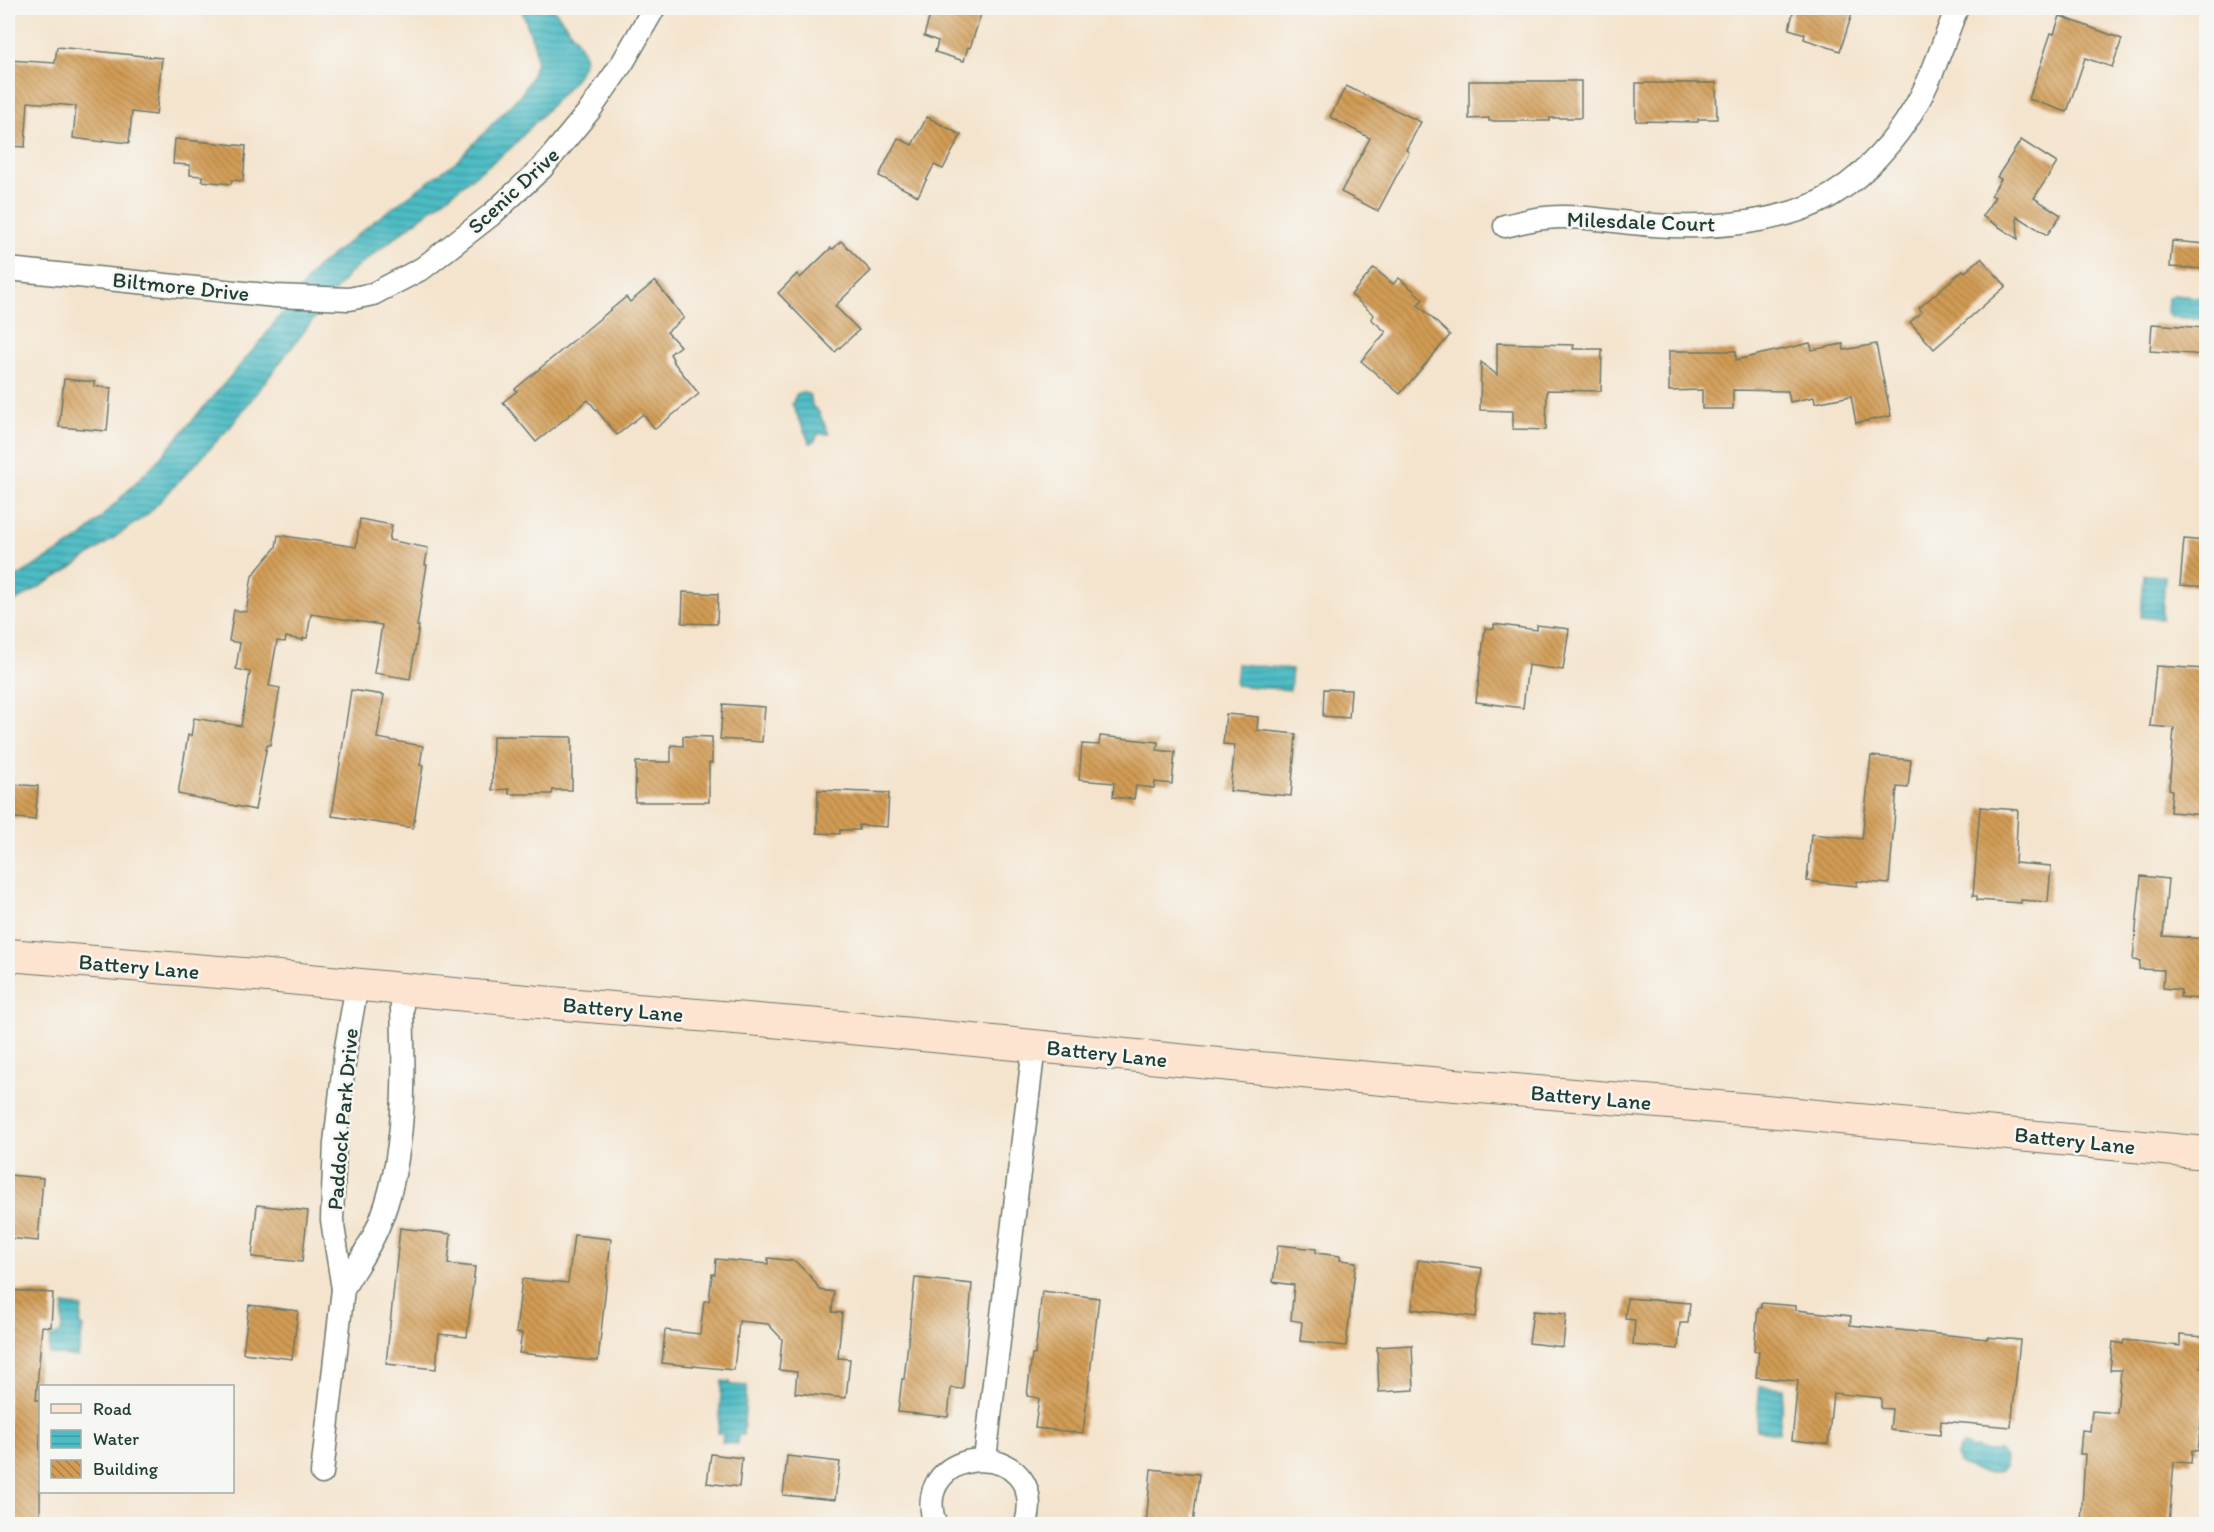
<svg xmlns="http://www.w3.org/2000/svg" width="2214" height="1532" font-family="Itim,sans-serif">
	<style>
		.water { fill: url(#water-rules); stroke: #367c7c; stroke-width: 1.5 }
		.building { fill: url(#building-back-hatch) }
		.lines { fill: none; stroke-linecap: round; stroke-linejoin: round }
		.street-casing { stroke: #6a776a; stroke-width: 25 }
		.secondary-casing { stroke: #6a776a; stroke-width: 34 }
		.street { stroke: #fff; stroke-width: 22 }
		.secondary { stroke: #fde4d0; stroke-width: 32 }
		.labels { text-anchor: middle; stroke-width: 5; stroke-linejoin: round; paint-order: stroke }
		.street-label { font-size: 22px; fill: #1f3d34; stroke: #f6f6f2 }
	</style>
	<defs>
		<pattern id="water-rules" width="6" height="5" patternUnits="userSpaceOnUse" patternTransform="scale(1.5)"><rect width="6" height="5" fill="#4ebcc5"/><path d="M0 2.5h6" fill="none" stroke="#409aa1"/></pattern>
		<pattern id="building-back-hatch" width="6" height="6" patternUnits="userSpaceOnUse" patternTransform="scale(1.5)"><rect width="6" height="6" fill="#d29c55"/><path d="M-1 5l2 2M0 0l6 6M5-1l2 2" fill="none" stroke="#aa8047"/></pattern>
	</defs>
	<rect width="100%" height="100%" fill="#f6f6f2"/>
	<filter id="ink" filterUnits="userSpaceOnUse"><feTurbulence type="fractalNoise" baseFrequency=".0167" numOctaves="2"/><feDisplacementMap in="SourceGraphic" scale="12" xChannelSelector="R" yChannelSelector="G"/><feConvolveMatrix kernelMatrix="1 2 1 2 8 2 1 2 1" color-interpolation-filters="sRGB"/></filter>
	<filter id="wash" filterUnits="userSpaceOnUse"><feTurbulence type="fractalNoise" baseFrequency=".008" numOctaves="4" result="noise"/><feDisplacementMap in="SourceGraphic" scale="24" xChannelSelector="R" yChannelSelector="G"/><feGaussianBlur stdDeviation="1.35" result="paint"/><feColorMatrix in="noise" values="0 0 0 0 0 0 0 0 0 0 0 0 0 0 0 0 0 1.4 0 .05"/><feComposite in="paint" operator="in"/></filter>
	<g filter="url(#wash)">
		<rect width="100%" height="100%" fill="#f4e4ce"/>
		<!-- water -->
		<g class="water">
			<path d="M 521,8 L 553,8 L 575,37 L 585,55 L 583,67 L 572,83 L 511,148 L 349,273 L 231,426 L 148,514 L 71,568 L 8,606 L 8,582 L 81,538 L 160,458 L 261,341 L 315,269 L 373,222 L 458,160 L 523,92 L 532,75 L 536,61 L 535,47 Z"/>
			<path d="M 2173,295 L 2206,298 L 2206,317 L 2204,319 L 2171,317 L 2167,312 L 2168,298 Z"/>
			<path d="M 802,392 C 812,394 811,398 812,406 L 818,411 L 829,434 L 818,434 L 815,441 L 810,443 L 792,404 L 796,395 Z"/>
			<path d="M 2144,575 L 2165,576 L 2162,619 L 2141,617 Z"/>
			<path d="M 1237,664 L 1292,669 L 1290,690 L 1235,685 Z"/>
			<path d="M 64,1305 L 82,1307 L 80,1326 L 83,1327 L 78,1357 L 49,1354 L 50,1337 L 61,1333 Z"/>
			<path d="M 722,1381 L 730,1382 L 731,1385 L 747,1386 L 743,1435 L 738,1435 L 737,1444 L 722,1442 L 723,1434 L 718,1433 Z"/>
			<path d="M 1760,1386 L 1784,1388 L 1779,1433 L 1756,1430 Z"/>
			<path d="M 1965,1445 L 1971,1449 L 1977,1448 L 1983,1451 L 1999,1451 L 2005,1458 L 2005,1466 C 1994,1479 1972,1471 1959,1463 L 1957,1456 L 1959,1449 Z"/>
		</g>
		<g id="blocks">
			<!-- building -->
			<g class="building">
				<path d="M 932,8 L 983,8 L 970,48 L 968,47 L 964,61 L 935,52 L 938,41 L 924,36 Z"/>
				<path d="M 1794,8 L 1854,8 L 1840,51 L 1804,39 L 1805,34 L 1789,29 Z"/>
				<path d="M 2060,16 L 2122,39 L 2112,67 L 2085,58 L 2067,112 L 2029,99 L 2051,33 L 2054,34 Z"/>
				<path d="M 57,47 L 162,58 L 156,115 L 132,112 L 129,143 L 103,140 L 103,142 L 73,138 L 76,106 L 28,102 L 25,147 L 8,146 L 8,60 L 55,63 Z"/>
				<path d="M 1469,81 L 1581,81 L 1581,118 L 1550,118 L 1550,121 L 1489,121 L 1489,118 L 1469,119 Z"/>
				<path d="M 1636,83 L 1716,83 L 1717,119 L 1698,119 L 1698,122 L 1636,121 Z"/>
				<path d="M 1346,86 L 1421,122 L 1406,150 L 1409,152 L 1378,211 L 1341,192 L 1370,138 L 1330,117 Z"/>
				<path d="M 927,117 L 961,135 L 943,169 L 934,165 L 918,196 L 879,176 L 898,138 L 912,145 Z"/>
				<path d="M 175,139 L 246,146 L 243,181 L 232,180 L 231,184 L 202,181 L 202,176 L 190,175 L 190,165 L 173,164 Z"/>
				<path d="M 2021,140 L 2057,163 L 2034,198 L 2061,215 L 2047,235 L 2017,216 L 2018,239 L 1982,216 L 1995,197 L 1991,195 L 2001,179 L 1997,177 Z"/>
				<path d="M 841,241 L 871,271 L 835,306 L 859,330 L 835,352 L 778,293 L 797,274 L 800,278 L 831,248 L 833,249 Z"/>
				<path d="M 2172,241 L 2206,244 L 2206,269 L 2170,267 Z"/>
				<path d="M 1981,258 L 2006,286 L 1934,349 L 1910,322 L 1922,312 L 1919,308 L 1963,270 L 1965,272 Z"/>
				<path d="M 1374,268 L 1393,284 L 1399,278 L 1423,299 L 1418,305 L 1450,335 L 1400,394 L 1361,361 L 1386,332 L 1371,319 L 1374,315 L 1351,295 Z"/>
				<path d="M 655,281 L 684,318 L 667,332 L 680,346 L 670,354 L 673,359 L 672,360 L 699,394 L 655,429 L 643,414 L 617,435 L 588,400 L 536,442 L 503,402 L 517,391 L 515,389 L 626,297 L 630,302 Z"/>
				<path d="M 2152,324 L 2206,328 L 2206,355 L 2150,351 Z"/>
				<path d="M 1497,343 L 1574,345 L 1573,349 L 1602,349 L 1601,391 L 1547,390 L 1546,430 L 1513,429 L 1513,411 L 1480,410 L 1481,362 L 1497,375 Z"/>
				<path d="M 1810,343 L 1812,350 L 1843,344 L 1844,350 L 1876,344 L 1891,416 L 1856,423 L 1851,396 L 1815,403 L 1814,397 L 1790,402 L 1788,391 L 1733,390 L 1733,409 L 1702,409 L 1702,390 L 1669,391 L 1669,351 L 1736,351 L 1736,360 Z"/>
				<path d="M 64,379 L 95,382 L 94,386 L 111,388 L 107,431 L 59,427 Z"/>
				<path d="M 360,519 L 392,525 L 389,540 L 428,548 L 425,565 L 427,565 L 417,626 L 419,626 L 410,679 L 374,673 L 382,625 L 311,614 L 307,638 L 303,638 L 303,640 L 286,637 L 285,642 L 277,641 L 269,686 L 280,688 L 270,745 L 267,745 L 255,810 L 178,794 L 188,735 L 191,736 L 194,718 L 241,726 L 250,672 L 236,669 L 240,643 L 229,641 L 234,610 L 246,612 L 252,576 L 276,547 L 278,535 L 356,547 Z"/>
				<path d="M 2184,539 L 2206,541 L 2206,587 L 2180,585 Z"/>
				<path d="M 683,592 L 718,594 L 717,624 L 682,623 Z"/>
				<path d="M 1494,624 L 1537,630 L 1537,625 L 1569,629 L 1563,670 L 1528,665 L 1523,708 L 1476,702 L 1485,628 L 1494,629 Z"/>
				<path d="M 2156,666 L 2206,669 L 2206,815 L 2170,812 L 2172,790 L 2169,789 L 2174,728 L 2150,726 Z"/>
				<path d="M 1324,689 L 1351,690 L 1349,718 L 1323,716 Z"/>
				<path d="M 351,690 L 384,695 L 377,738 L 423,746 L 420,765 L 423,766 L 413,828 L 332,816 Z"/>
				<path d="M 723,704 L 765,707 L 762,742 L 720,739 Z"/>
				<path d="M 1226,714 L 1258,717 L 1257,730 L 1296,734 L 1291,796 L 1230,791 L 1235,745 L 1223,744 Z"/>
				<path d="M 493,736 L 572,737 L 572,790 L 553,790 L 552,794 L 509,794 L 509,789 L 492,790 Z"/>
				<path d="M 683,736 L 712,737 L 712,763 L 709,763 L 709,802 L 635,802 L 636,762 L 671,762 L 671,745 L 683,746 Z"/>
				<path d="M 1100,736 L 1158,742 L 1157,750 L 1175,752 L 1172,784 L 1155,782 L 1154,788 L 1136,786 L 1134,799 L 1113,797 L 1114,783 L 1079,780 L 1082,744 L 1099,745 Z"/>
				<path d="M 1871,756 L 1911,760 L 1908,788 L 1897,787 L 1889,884 L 1857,881 L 1857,886 L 1807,881 L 1811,834 L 1862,839 Z"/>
				<path d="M 8,784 L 38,786 L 35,820 L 8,817 Z"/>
				<path d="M 818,790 L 889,793 L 887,827 L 859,825 L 859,830 L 840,830 L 840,834 L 817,833 Z"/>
				<path d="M 1980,807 L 2018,810 L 2015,863 L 2051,866 L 2048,902 L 2021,900 L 2021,903 L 1991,901 L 1977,900 L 1977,896 L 1973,896 Z"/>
				<path d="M 2141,876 L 2168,879 L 2163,936 L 2206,939 L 2206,1000 L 2180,997 L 2181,990 L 2163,988 L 2164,970 L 2139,969 L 2140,961 L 2133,960 Z"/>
				<path d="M 8,1175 L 43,1178 L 38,1241 L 8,1238 Z"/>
				<path d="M 257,1205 L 308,1211 L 302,1262 L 252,1257 Z"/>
				<path d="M 400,1228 L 451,1234 L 448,1264 L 475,1267 L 467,1337 L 439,1334 L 436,1369 L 386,1364 Z"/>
				<path d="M 574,1235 L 611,1239 L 598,1361 L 519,1353 L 522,1333 L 516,1333 L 522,1279 L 568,1283 Z"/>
				<path d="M 1278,1245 L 1316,1249 L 1316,1253 L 1340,1256 L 1340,1260 L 1356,1262 L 1346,1346 L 1300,1341 L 1302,1322 L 1291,1320 L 1294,1285 L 1273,1282 Z"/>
				<path d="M 768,1258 L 795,1261 L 812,1278 L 820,1290 L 834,1292 L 832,1312 L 842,1313 L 838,1358 L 850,1359 L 846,1398 L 795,1393 L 797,1372 L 779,1370 L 782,1339 L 768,1324 L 739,1321 L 734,1370 L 662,1363 L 665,1330 L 700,1334 L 704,1301 L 709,1301 L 712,1274 L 715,1274 L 716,1259 L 768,1264 Z"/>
				<path d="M 1418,1260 L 1482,1268 L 1476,1317 L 1412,1309 Z"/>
				<path d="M 915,1278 L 972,1284 L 963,1389 L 951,1388 L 948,1417 L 898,1412 L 902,1379 L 904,1379 Z"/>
				<path d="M 8,1290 L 53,1293 L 51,1327 L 42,1326 L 36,1400 L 40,1400 L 40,1524 L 8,1524 Z"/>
				<path d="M 1042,1291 L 1099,1298 L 1083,1433 L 1035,1428 L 1039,1398 L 1027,1396 L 1032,1354 L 1035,1355 Z"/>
				<path d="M 1627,1298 L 1690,1303 L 1688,1323 L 1680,1323 L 1678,1349 L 1633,1345 L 1635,1320 L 1625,1319 Z"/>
				<path d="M 1761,1303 L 1796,1306 L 1796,1310 L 1851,1316 L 1850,1325 L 1987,1339 L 1987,1337 L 2020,1340 L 2011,1427 L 1941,1421 L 1940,1435 L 1890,1430 L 1892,1409 L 1881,1408 L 1881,1398 L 1833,1393 L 1828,1444 L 1792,1440 L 1798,1381 L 1756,1377 L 1759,1351 L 1754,1351 L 1758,1308 L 1761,1308 Z"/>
				<path d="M 249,1305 L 298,1311 L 292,1359 L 243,1353 Z"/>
				<path d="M 1533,1311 L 1566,1314 L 1563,1347 L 1529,1343 Z"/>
				<path d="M 2180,1335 L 2204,1337 L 2201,1368 L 2206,1369 L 2206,1372 L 2198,1451 L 2192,1450 L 2191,1463 L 2174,1462 L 2169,1524 L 2081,1524 L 2085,1454 L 2080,1454 L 2082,1430 L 2090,1431 L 2092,1411 L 2117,1413 L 2121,1370 L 2110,1370 L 2113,1342 L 2123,1344 L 2124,1340 L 2180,1346 Z"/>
				<path d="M 1412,1345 L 1414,1390 L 1379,1392 L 1377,1347 Z"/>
				<path d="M 711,1454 L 742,1458 L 739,1487 L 707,1483 Z"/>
				<path d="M 787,1456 L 840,1462 L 835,1500 L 783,1495 Z"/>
				<path d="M 1151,1469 L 1199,1474 L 1193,1524 L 1146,1524 Z"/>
			</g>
		</g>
	</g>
	<g filter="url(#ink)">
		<use href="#blocks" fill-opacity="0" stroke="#6a776a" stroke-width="1.5"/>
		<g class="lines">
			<!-- street casing -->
			<g class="street-casing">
				<g id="street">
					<path d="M 1505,226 C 1518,223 1531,219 1545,218 C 1581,214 1617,223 1653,225 C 1709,229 1790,224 1838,191 C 1865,174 1896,139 1912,112 C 1932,80 1943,42 1957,8"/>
					<path d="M 8,269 L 276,296 L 349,299 L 373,294 L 423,268 L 491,215 L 542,168 L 590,110 L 623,62 L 654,8"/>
					<path d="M 357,985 L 346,1047 L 335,1143 L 333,1192 L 332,1220 L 343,1289 C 354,1269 368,1250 377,1229 C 408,1160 405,1063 401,989"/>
					<path d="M 985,1459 L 1034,1046"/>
					<path d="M 322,1473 L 343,1289"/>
					<path d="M 935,1524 C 908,1442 1050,1436 1026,1524"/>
				</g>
			</g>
			<!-- secondary casing -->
			<g class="secondary-casing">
				<path id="secondary" d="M 8,955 L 268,976 L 527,1001 L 819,1025 L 1323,1074 L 1766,1111 L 2206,1153"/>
			</g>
			<!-- street -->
			<use href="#street" class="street"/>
			<!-- secondary -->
			<use href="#secondary" class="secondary"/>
		</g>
	</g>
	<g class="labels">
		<!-- street labels -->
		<g class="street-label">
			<text transform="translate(513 190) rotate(-43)" y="8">Scenic Drive</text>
			<text transform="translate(1641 221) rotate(2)" y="8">Milesdale Court</text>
			<text transform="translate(181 286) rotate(6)" y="8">Biltmore Drive</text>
			<text transform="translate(139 966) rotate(5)" y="8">Battery Lane</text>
			<text transform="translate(623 1009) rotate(5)" y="8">Battery Lane</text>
			<text transform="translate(1107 1053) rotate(6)" y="8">Battery Lane</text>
			<text transform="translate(1591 1097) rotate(5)" y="8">Battery Lane</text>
			<text transform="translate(342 1119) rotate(-85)" y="8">Paddock Park Drive</text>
			<text transform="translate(2075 1140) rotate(6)" y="8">Battery Lane</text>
		</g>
	</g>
	<!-- margin -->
	<rect width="2214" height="1532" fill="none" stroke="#f6f6f2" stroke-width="30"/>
	<!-- legend -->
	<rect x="39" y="1385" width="195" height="108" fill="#f6f6f2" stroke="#a0aca6" stroke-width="1.5"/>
	<rect x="51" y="1404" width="30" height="9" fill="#fde4d0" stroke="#a0aca6" stroke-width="1.5"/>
	<text x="93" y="1415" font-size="18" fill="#1f3d34">Road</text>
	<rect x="51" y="1430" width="30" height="18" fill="url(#water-rules)" stroke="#a0aca6" stroke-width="1.5"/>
	<text x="93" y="1445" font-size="18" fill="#1f3d34">Water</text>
	<rect x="51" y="1460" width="30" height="18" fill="url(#building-back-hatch)" stroke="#a0aca6" stroke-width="1.5"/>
	<text x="93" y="1475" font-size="18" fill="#1f3d34">Building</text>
</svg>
